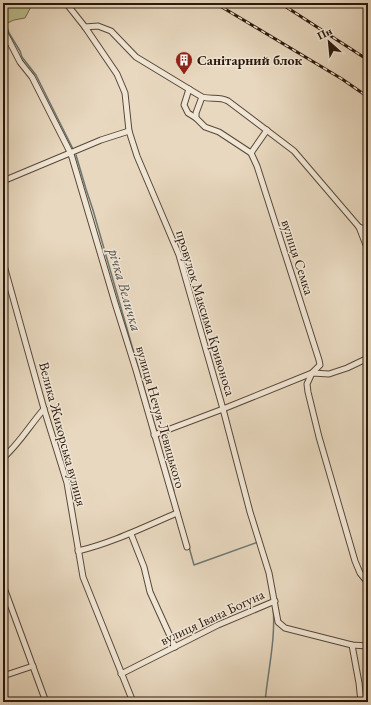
<svg xmlns="http://www.w3.org/2000/svg" width="371" height="705" font-family="'EB Garamond',serif">
	<style>
		.green { fill: #bcbd8e; stroke: #726a4d }
		.lines { fill: none; stroke-linecap: round; stroke-linejoin: round }
		.stream { stroke: #6c7874; stroke-width: 1.5 }
		.minor-casing { stroke: #594739; stroke-width: 7 }
		.minor { stroke: #f0e6d5; stroke-width: 5 }
		.rail-casing { stroke: #29170c; stroke-width: 3 }
		.rail { stroke: #f0e6d5; stroke-width: 1.5; stroke-dasharray: 4.5; stroke-linecap: butt }
		.labels { text-anchor: middle; stroke-width: 3; stroke-linejoin: round; paint-order: stroke }
		.poi-label { font-size: 14px; font-weight: bold; fill: #29170c; stroke: #f0e6d5; text-anchor: start }
		.street-label { font-size: 14px; fill: #29170c; stroke: #f0e6d5 }
		.water-label { font-size: 15px; font-style: italic; fill: #504f49; stroke: #f0e6d5 }
	</style>
	<rect width="100%" height="100%" fill="#e8d8bf"/>
	<filter id="stains"><feTurbulence type="fractalNoise" baseFrequency=".005" numOctaves="4"/><feColorMatrix values="0 0 0 0 .2 0 0 0 0 .09 0 0 0 0 .02 0 0 0 .5 -.17"/></filter>
	<radialGradient id="worn" r=".72"><stop offset=".6" stop-color="#630" stop-opacity="0"/><stop offset="1" stop-color="#630" stop-opacity=".3"/></radialGradient>
	<!-- green -->
	<path class="green" d="M 3,3 L 33,3 L 25,18 L 14,20 L 3,25 Z"/>
	<g class="lines">
		<!-- stream -->
		<g class="stream">
			<path d="M 6,24 L 9,33 L 20,51 L 22,57 L 36,75 L 73,149"/>
			<path d="M 76,155 L 86,189 L 93,210 L 156,430"/>
			<path d="M 162,453 L 174,491"/>
			<path d="M 189,547 L 194,565 L 258,542"/>
			<path d="M 265,702 C 268,670 276,639 273,606"/>
		</g>
		<!-- minor casing -->
		<g class="minor-casing">
			<g id="minor">
				<path d="M 66,3 L 85,27 L 117,74 L 125,93 L 129,131 L 137,156 L 179,255 L 223,409 L 250,512 L 269,573 L 278,622 L 285,628 L 352,645 L 368,646"/>
				<path d="M 85,27 L 98,26 L 111,31 L 136,57 L 202,97 C 212,100 218,96 228,101 L 294,151 L 359,227 L 368,250"/>
				<path d="M 3,29 L 20,62 L 32,77 L 71,154 L 115,303 L 136,370 L 187,547"/>
				<path d="M 189,89 L 184,105 L 188,113 L 196,118"/>
				<path d="M 202,97 L 196,113 L 196,118 L 205,127 L 219,132 L 251,153 L 257,166 L 319,360 L 320,365 L 312,373 L 307,384 L 308,392 L 319,437 L 355,561 L 360,573 L 368,583"/>
				<path d="M 251,153 L 267,130"/>
				<path d="M 3,181 L 101,140 L 129,131"/>
				<path d="M 359,227 L 368,230"/>
				<path d="M 3,262 L 44,409 L 67,483 L 83,577 L 133,702"/>
				<path d="M 154,435 L 223,409 L 312,373 L 329,374 L 347,368 L 368,358"/>
				<path d="M 3,458 C 19,444 30,425 44,409"/>
				<path d="M 131,534 L 144,567 L 150,592 L 175,647"/>
				<path d="M 78,551 C 112,543 144,527 177,513"/>
				<path d="M 3,585 L 46,702"/>
				<path d="M 352,645 L 359,683 L 361,702"/>
				<path d="M 121,674 L 218,625 L 275,601"/>
				<path d="M 3,676 L 33,666"/>
			</g>
		</g>
		<!-- minor -->
		<use href="#minor" class="minor"/>
		<!-- rail casing -->
		<g class="rail-casing">
			<g id="rail">
				<path d="M 215,3 L 342,79 L 368,97"/>
				<path d="M 280,3 L 368,60"/>
			</g>
		</g>
		<!-- rail -->
		<use href="#rail" class="rail"/>
	</g>
	<!-- icons -->
	<defs>
		<g id="building-pin" transform="scale(0.9)"><path d="M0 17L-7.5 6A9.5 9.5 0 1 1 7.5 6Z" fill="#8f2418" stroke="#f0e6d5"/><path d="M-4-6H4V6H1V3H-1V6H-4ZM-2.5-4.3h1.7v1.8h-1.7ZM.8-4.3h1.7v1.8H.8ZM-2.5-1h1.7V.8h-1.7ZM.8-1h1.7V.8H.8Z" fill="#fff"/></g>
	</defs>
	<g fill-rule="evenodd">
		<use href="#building-pin" x="184" y="60"/>
	</g>
	<g class="labels">
		<!-- poi labels -->
		<g class="poi-label">
			<text x="197" y="65">Санітарний блок</text>
		</g>
		<!-- street labels -->
		<g class="street-label">
			<text transform="translate(298 257) rotate(72)" y="5">вулиця Семка</text>
			<text transform="translate(206 313) rotate(73)" y="5">провулок Максима Кривоноса</text>
			<text transform="translate(161 417) rotate(74)" y="5">вулиця Нечуя-Левицького</text>
			<text transform="translate(63 434) rotate(75)" y="5">Велика Жихорська вулиця</text>
			<text transform="translate(212 617) rotate(-25)" y="5">вулиця Івана Богуна</text>
		</g>
		<!-- water labels -->
		<g class="water-label">
			<text transform="translate(125 290) rotate(74)" y="5">річка Величка</text>
		</g>
	</g>
	<!-- margin -->
	<rect width="371" height="705" fill="none" stroke="#e8d8bf" stroke-width="16"/>
	<rect x="4" y="4" width="363" height="697" fill="none" stroke="#29170c" stroke-width="2"/>
	<rect x="8" y="8" width="355" height="689" fill="none" stroke="#29170c"/>
	<!-- north arrow -->
	<g transform="translate(329 42) rotate(333)" stroke="#f0e6d5" stroke-width="3" paint-order="stroke">
	<path d="M0-3L7 15L0 10L-7 15Z" fill="#29170c"/>
	<text y="-6" font-size="11" font-weight="bold" text-anchor="middle" fill="#29170c">Пн</text>
	</g>
	<rect width="100%" height="100%" filter="url(#stains)"/>
	<rect width="100%" height="100%" fill="url(#worn)"/>
</svg>
